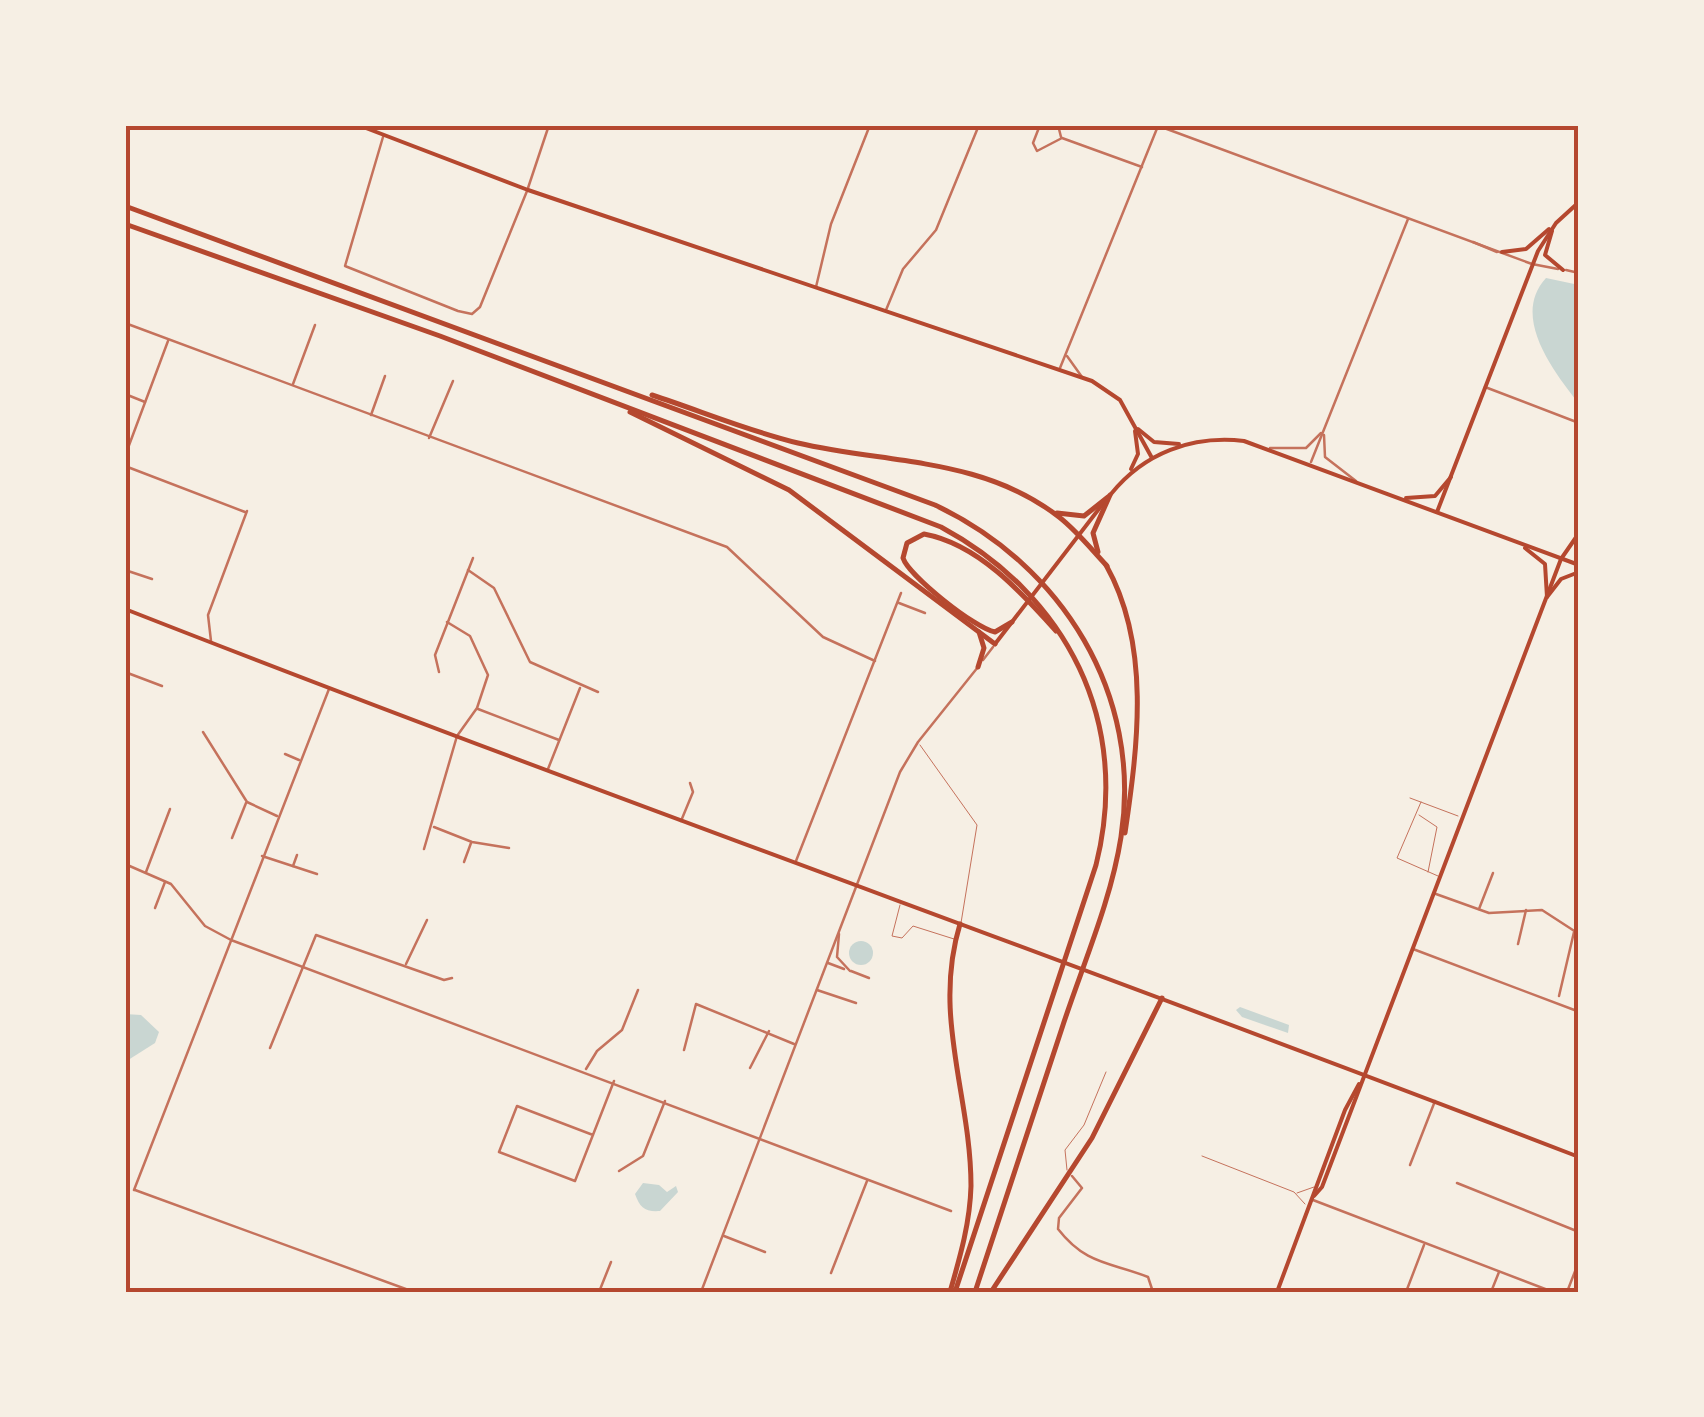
<svg xmlns="http://www.w3.org/2000/svg" width="1704" height="1417" font-family="Barlow,sans-serif">
	<style>
		.water { fill: #c9d6d2 }
		.lines { fill: none; stroke-linecap: round; stroke-linejoin: round }
		.stream { stroke: #c9d6d2; stroke-width: 2.5 }
		.service { stroke: #c5725c; stroke-width: 1 }
		.minor { stroke: #c5725c; stroke-width: 2.5 }
		.tertiary { stroke: #c5725c; stroke-width: 2.5 }
		.secondary { stroke: #b5482f; stroke-width: 4 }
		.primary { stroke: #b5482f; stroke-width: 4 }
		.motorway { stroke: #b5482f; stroke-width: 5 }
		.neatline { fill: none; stroke: #b5482f; stroke-width: 4 }
	</style>
	<rect width="100%" height="100%" fill="#f6efe4"/>
	<!-- water -->
	<g class="water">
		<path d="M 1546,278 L 1579,285 L 1579,404 C 1555,373 1510,317 1546,278 Z"/>
		<circle cx="861" cy="953" r="12"/>
		<path d="M 1240,1007 L 1289,1025 L 1288,1033 L 1242,1017 L 1236,1010 Z"/>
		<path d="M 125,1014 L 141,1015 L 159,1032 L 155,1043 L 125,1062 Z"/>
		<path d="M 643,1183 L 659,1185 L 667,1192 L 676,1186 L 678,1192 L 660,1211 C 645,1212 640,1208 635,1194 Z"/>
	</g>
	<g class="lines">
		<!-- stream -->
		<path class="stream" d="M 1579,134 L 1579,151"/>
		<!-- service -->
		<g class="service">
			<path d="M 920,745 L 977,825 L 961,923"/>
			<path d="M 1410,798 L 1458,816"/>
			<path d="M 1421,802 L 1397,858 L 1438,876"/>
			<path d="M 1419,815 L 1437,827 L 1428,872"/>
			<path d="M 900,905 L 892,936 L 902,938 L 913,926 L 954,939"/>
			<path d="M 1202,1156 L 1294,1192 L 1305,1204"/>
			<path d="M 1067,1170 L 1065,1150 L 1084,1125 L 1106,1072"/>
			<path d="M 1297,1193 L 1314,1187"/>
		</g>
		<!-- minor -->
		<g class="minor">
			<path d="M 1040,125 L 1033,143 L 1037,151 L 1062,138 L 1142,167"/>
			<path d="M 1058,125 L 1061,137"/>
			<path d="M 383,137 L 345,266 L 458,311 L 472,314 L 480,307 L 527,191"/>
			<path d="M 886,310 L 903,269 L 936,230 L 979,125"/>
			<path d="M 125,323 L 727,547 L 823,637 L 875,661"/>
			<path d="M 293,384 L 315,325"/>
			<path d="M 1485,387 L 1579,423"/>
			<path d="M 125,394 L 145,402"/>
			<path d="M 371,415 L 385,376"/>
			<path d="M 429,438 L 453,381"/>
			<path d="M 125,456 L 168,341"/>
			<path d="M 125,466 L 245,512"/>
			<path d="M 125,570 L 152,579"/>
			<path d="M 468,570 L 494,588 L 530,662 L 598,692"/>
			<path d="M 899,603 L 925,613"/>
			<path d="M 211,641 L 208,615 L 247,511"/>
			<path d="M 125,672 L 162,686"/>
			<path d="M 439,672 L 435,655 L 473,558"/>
			<path d="M 478,709 L 559,740"/>
			<path d="M 203,732 L 247,802 L 277,816"/>
			<path d="M 285,754 L 299,760"/>
			<path d="M 548,769 L 580,688"/>
			<path d="M 681,821 L 693,792 L 690,783"/>
			<path d="M 434,827 L 472,842 L 509,848"/>
			<path d="M 232,838 L 246,803"/>
			<path d="M 424,849 L 457,736 L 477,708 L 488,675 L 470,636 L 447,622"/>
			<path d="M 262,856 L 317,874"/>
			<path d="M 796,861 L 901,593"/>
			<path d="M 464,862 L 471,843"/>
			<path d="M 125,864 L 171,884 L 205,926 L 231,940 L 951,1211"/>
			<path d="M 293,866 L 297,855"/>
			<path d="M 146,872 L 170,809"/>
			<path d="M 1436,894 L 1489,913 L 1542,910 L 1579,934"/>
			<path d="M 155,908 L 165,882"/>
			<path d="M 1479,909 L 1493,873"/>
			<path d="M 839,934 L 837,957 L 850,971"/>
			<path d="M 1518,944 L 1526,910"/>
			<path d="M 1413,949 L 1577,1011"/>
			<path d="M 828,963 L 844,969"/>
			<path d="M 406,964 L 427,920"/>
			<path d="M 851,971 L 869,978"/>
			<path d="M 817,990 L 856,1003"/>
			<path d="M 1559,996 L 1574,932"/>
			<path d="M 270,1048 L 316,935 L 444,980 L 452,978"/>
			<path d="M 684,1050 L 696,1004 L 794,1044"/>
			<path d="M 750,1068 L 769,1031"/>
			<path d="M 586,1069 L 597,1051 L 622,1030 L 638,990"/>
			<path d="M 593,1135 L 517,1106 L 499,1152 L 575,1181 L 614,1081"/>
			<path d="M 1410,1165 L 1435,1101"/>
			<path d="M 619,1171 L 643,1156 L 665,1101"/>
			<path d="M 1072,1176 L 1082,1188 L 1059,1218 L 1058,1229 C 1086,1265 1110,1262 1148,1277 L 1153,1292"/>
			<path d="M 1457,1183 L 1579,1232"/>
			<path d="M 135,1190 L 414,1292"/>
			<path d="M 1313,1200 L 1553,1292"/>
			<path d="M 724,1236 L 765,1252"/>
			<path d="M 831,1273 L 867,1181"/>
			<path d="M 599,1292 L 611,1262"/>
			<path d="M 1406,1292 L 1424,1245"/>
			<path d="M 1491,1292 L 1499,1272"/>
			<path d="M 1567,1292 L 1579,1261"/>
		</g>
		<!-- tertiary -->
		<g class="tertiary">
			<path d="M 1156,125 L 1532,264 L 1558,269"/>
			<path d="M 528,188 L 549,125"/>
			<path d="M 1473,242 L 1497,252"/>
			<path d="M 1566,270 L 1579,273"/>
			<path d="M 816,287 L 831,224 L 870,125"/>
			<path d="M 1067,356 L 1082,377"/>
			<path d="M 1060,368 L 1158,126"/>
			<path d="M 1324,435 L 1325,457 L 1356,481"/>
			<path d="M 1270,448 L 1306,448 L 1321,433"/>
			<path d="M 1311,462 L 1408,219"/>
			<path d="M 983,660 L 993,647"/>
			<path d="M 134,1190 L 329,689"/>
			<path d="M 701,1292 L 900,772 L 918,742 L 978,667"/>
		</g>
		<!-- secondary -->
		<g class="secondary">
			<path d="M 1552,231 L 1545,255 L 1563,270"/>
			<path d="M 1502,252 L 1526,249 L 1549,229"/>
			<path d="M 1437,512 L 1538,251 L 1556,223 L 1579,202"/>
			<path d="M 125,609 C 607,798 1096,970 1579,1157"/>
			<path d="M 1314,1196 L 1322,1187 L 1561,559 L 1579,533"/>
			<path d="M 1277,1292 L 1345,1110 L 1359,1084"/>
		</g>
		<!-- primary -->
		<g class="primary">
			<path d="M 358,125 L 528,190 L 1092,381 L 1120,400 L 1152,458"/>
			<path d="M 1138,429 L 1154,442 L 1179,444"/>
			<path d="M 1131,469 L 1138,454 L 1135,431"/>
			<path d="M 1111,494 C 1144,453 1192,435 1244,441 L 1579,565"/>
			<path d="M 1406,498 L 1435,496 L 1451,477"/>
			<path d="M 1525,548 L 1545,564 L 1547,597"/>
			<path d="M 1547,597 L 1561,579 L 1579,572"/>
			<path d="M 995,644 L 1105,501"/>
		</g>
		<!-- motorway -->
		<g class="motorway">
			<path d="M 125,206 L 935,505 C 1062,565 1143,694 1121,837 C 1111,901 1083,964 1063,1025 C 1034,1114 1005,1203 975,1292"/>
			<path d="M 125,224 L 440,336 L 941,527 C 1067,595 1132,722 1096,865 L 955,1292"/>
			<path d="M 652,395 C 701,411 748,431 798,443 C 888,464 982,457 1059,517 C 1077,531 1091,549 1107,566"/>
			<path d="M 630,412 L 789,490 L 995,644"/>
			<path d="M 1057,513 L 1084,516 L 1108,497"/>
			<path d="M 1098,552 L 1093,533 L 1110,495"/>
			<path d="M 1106,565 C 1151,645 1138,745 1125,833"/>
			<path d="M 1012,622 L 995,632 C 976,629 909,576 903,558 L 907,543 L 924,534 C 978,544 1021,592 1056,631"/>
			<path d="M 978,667 L 984,648 L 979,632"/>
			<path d="M 950,1292 C 960,1257 970,1223 971,1186 C 971,1096 932,1016 960,924"/>
			<path d="M 991,1292 L 1092,1138 L 1162,998"/>
		</g>
	</g>
	<!-- border -->
	<rect width="1704" height="1417" fill="none" stroke="#f6efe4" stroke-width="255"/>
	<rect x="128" y="128" width="1448" height="1162" class="neatline"/>
</svg>
